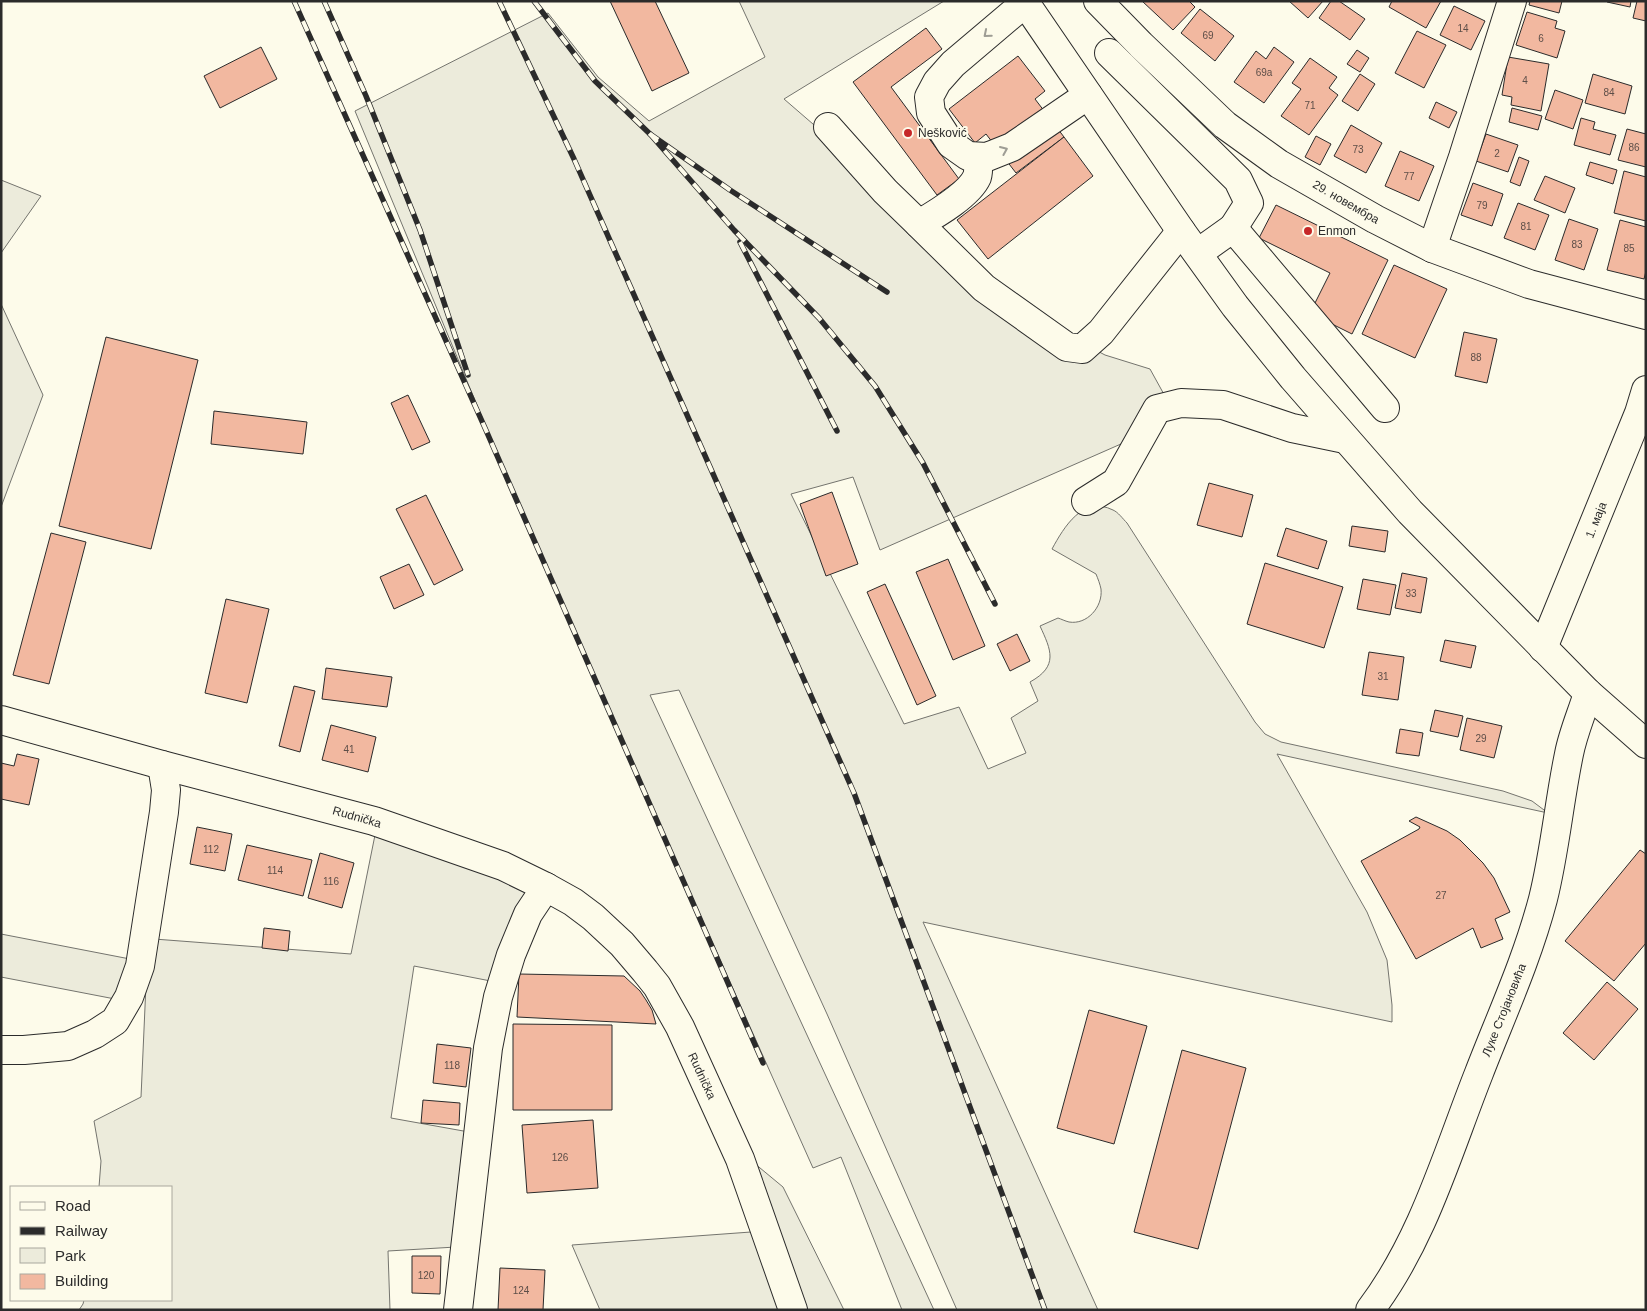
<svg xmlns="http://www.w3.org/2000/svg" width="1647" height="1311" font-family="Arial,sans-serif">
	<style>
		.green { fill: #ecebdb; stroke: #74746e }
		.building { fill: #f2b8a0; stroke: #2b2b2b }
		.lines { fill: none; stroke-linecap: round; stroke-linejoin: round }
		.minor-casing { stroke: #2b2b2b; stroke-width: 30 }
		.major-casing { stroke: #2b2b2b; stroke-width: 30 }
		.minor { stroke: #fdfbea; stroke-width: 28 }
		.major { stroke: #fdfbea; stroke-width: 28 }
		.rail-casing { stroke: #2b2b2b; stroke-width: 5.5 }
		.rail { stroke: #fdfbea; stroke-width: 4; stroke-dasharray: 11; stroke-linecap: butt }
		.oneway { stroke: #9e9d94 }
		.poi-dot { fill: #c62828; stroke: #fdfbea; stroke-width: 2 }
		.labels { text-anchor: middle; stroke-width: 4; stroke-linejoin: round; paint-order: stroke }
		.number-label { font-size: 10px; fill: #5d4e48 }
		.poi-label { font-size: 12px; fill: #2b2b2b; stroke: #fdfbea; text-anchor: start }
		.street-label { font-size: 12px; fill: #2b2b2b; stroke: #fdfbea }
	</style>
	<rect width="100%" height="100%" fill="#fdfbea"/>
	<!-- green -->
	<g class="green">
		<path d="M 739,1 L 944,1 L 784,99 L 989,276 L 1071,337 L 1105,355 L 1150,369 L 1166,398 L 1155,429 L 880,550 L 853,477 L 791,494 L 904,724 L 959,707 L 988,769 L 1026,753 L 1011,718 L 1038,701 L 1030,682 C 1059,666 1051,650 1040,626 L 1058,618 C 1061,619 1065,621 1069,622 C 1087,625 1103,607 1101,589 C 1100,584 1098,579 1096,574 L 1052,549 C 1064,527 1083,495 1113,510 C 1118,512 1123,519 1127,523 L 1255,722 L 1265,734 L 1281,742 L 1503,791 L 1532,801 L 1548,813 L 1277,754 L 1367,912 L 1387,960 L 1392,1005 L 1392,1022 L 923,922 L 1098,1310 L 957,1310 L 827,1014 L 679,690 L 650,695 L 934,1310 L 902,1310 L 841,1157 L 813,1168 L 535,545 L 355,111 L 548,13 L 598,77 L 649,121 L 765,57 Z"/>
		<path d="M 1,180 L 41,196 L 1,253 Z"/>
		<path d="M 1,304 L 43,395 L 1,507 Z"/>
		<path d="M 375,835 L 483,870 L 546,902 L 506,984 L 414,966 L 391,1118 L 469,1132 L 456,1247 L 388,1251 L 390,1310 L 79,1310 L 83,1304 L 84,1300 L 171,1300 L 171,1187 L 99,1187 L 101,1161 L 94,1121 L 141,1097 L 147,962 L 154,939 L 351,954 Z"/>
		<path d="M 1,934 L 130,959 L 115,999 L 1,977 Z"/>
		<path d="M 748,1158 L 783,1187 L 844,1310 L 807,1310 Z"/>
		<path d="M 751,1232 L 780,1310 L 600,1310 L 572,1245 Z"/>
	</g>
	<!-- building -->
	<g class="building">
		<path d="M 610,1 L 655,1 L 689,73 L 652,91 Z"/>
		<path d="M 1142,1 L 1189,1 L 1195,7 L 1173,30 Z"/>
		<path d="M 1289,1 L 1323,1 L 1308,18 Z"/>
		<path d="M 1331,1 L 1339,1 L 1365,19 L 1350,40 L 1319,18 Z"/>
		<path d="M 1392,1 L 1441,1 L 1426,28 L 1389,7 Z"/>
		<path d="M 1530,1 L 1562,1 L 1559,13 L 1529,5 Z"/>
		<path d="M 1608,1 L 1631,1 L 1630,7 L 1607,2 Z"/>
		<path d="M 1637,1 L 1646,1 L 1646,21 L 1633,18 Z"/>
		<path d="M 1454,6 L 1485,21 L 1471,50 L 1440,35 Z"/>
		<path d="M 1200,9 L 1234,36 L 1215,61 L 1181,33 Z"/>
		<path d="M 1527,12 L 1557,21 L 1555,28 L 1565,31 L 1557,58 L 1516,45 Z"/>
		<path d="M 926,28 L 942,49 L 891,87 L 959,179 L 937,195 L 853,82 Z"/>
		<path d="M 1417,31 L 1446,45 L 1424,88 L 1395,73 Z"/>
		<path d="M 261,47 L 277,79 L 220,108 L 204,76 Z"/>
		<path d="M 1274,47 L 1294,62 L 1264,103 L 1234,82 L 1256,51 L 1266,59 Z"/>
		<path d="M 1357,50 L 1369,58 L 1360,72 L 1347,64 Z"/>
		<path d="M 1018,56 L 1045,91 L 1035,99 L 1064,137 L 1016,173 L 986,134 L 975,143 L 949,109 Z"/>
		<path d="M 1508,57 L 1549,64 L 1541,111 L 1511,105 L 1512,97 L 1502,95 Z"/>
		<path d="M 1310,58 L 1337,77 L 1329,88 L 1338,95 L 1309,135 L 1281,116 L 1301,89 L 1292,83 Z"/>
		<path d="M 1360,74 L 1375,84 L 1358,111 L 1342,101 Z"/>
		<path d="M 1593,74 L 1632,86 L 1625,114 L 1585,103 Z"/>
		<path d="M 1555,90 L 1583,100 L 1573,129 L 1545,119 Z"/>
		<path d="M 1436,102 L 1457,112 L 1449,128 L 1429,118 Z"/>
		<path d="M 1512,108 L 1542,116 L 1538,130 L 1509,122 Z"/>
		<path d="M 1581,118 L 1595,122 L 1593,129 L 1616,135 L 1610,155 L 1574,145 Z"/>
		<path d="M 1351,125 L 1382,143 L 1366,173 L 1334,156 Z"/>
		<path d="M 1627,129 L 1646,134 L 1646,167 L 1618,160 Z"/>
		<path d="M 1486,134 L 1518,145 L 1508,172 L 1476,161 Z"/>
		<path d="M 1316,136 L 1331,144 L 1320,165 L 1305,157 Z"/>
		<path d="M 1064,137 L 1093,176 L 988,259 L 957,220 Z"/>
		<path d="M 1400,151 L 1434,166 L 1419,201 L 1385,186 Z"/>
		<path d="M 1519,157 L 1529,161 L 1520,186 L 1510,182 Z"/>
		<path d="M 1590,162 L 1617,170 L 1613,184 L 1586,175 Z"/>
		<path d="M 1624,171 L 1646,177 L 1646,221 L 1614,213 Z"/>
		<path d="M 1545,176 L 1575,188 L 1565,213 L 1534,200 Z"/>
		<path d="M 1473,183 L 1503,194 L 1492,226 L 1461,215 Z"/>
		<path d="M 1518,203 L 1549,215 L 1535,250 L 1504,238 Z"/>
		<path d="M 1276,205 L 1388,260 L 1352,334 L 1310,313 L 1330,273 L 1259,238 Z"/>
		<path d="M 1569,219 L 1598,229 L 1584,270 L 1555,260 Z"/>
		<path d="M 1620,220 L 1646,227 L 1646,271 L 1644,279 L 1607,270 Z"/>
		<path d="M 1394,265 L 1447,289 L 1415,358 L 1362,334 Z"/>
		<path d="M 1464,332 L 1497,339 L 1487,383 L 1455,376 Z"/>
		<path d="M 106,337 L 198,360 L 151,549 L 59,526 Z"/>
		<path d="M 408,395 L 430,442 L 412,450 L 391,403 Z"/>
		<path d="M 214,411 L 307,422 L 303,454 L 211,444 Z"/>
		<path d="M 1209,483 L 1253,495 L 1242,537 L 1197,525 Z"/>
		<path d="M 832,492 L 858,564 L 826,576 L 800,504 Z"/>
		<path d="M 426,495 L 463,570 L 434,585 L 396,509 Z"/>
		<path d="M 1352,526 L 1388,531 L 1385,552 L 1349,546 Z"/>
		<path d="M 1286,528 L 1327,541 L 1318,569 L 1277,556 Z"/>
		<path d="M 51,533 L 86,542 L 49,684 L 13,675 Z"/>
		<path d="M 948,559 L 985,646 L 953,660 L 916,572 Z"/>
		<path d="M 1265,563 L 1343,587 L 1324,648 L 1247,624 Z"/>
		<path d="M 409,564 L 424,595 L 394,609 L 380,577 Z"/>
		<path d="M 1402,573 L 1427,578 L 1421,613 L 1395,608 Z"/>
		<path d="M 1363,579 L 1396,585 L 1390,615 L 1357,609 Z"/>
		<path d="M 885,584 L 936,696 L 917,705 L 867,592 Z"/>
		<path d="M 226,599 L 269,609 L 247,703 L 205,693 Z"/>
		<path d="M 1017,634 L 1030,661 L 1010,671 L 997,644 Z"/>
		<path d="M 1445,640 L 1476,646 L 1471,668 L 1440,661 Z"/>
		<path d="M 1369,652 L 1404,657 L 1398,700 L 1362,695 Z"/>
		<path d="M 326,668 L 392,677 L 387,707 L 322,699 Z"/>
		<path d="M 294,686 L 315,691 L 300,752 L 279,746 Z"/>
		<path d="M 1435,710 L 1463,716 L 1458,737 L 1430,731 Z"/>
		<path d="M 1467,718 L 1502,726 L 1494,758 L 1460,750 Z"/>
		<path d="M 331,725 L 376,737 L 368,772 L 322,760 Z"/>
		<path d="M 1400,729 L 1423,733 L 1419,756 L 1396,753 Z"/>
		<path d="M 17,754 L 39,759 L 29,805 L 1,799 L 1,763 L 14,766 Z"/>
		<path d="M 1416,817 L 1447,831 L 1460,840 L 1483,863 L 1494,878 L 1510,912 L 1495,919 L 1503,939 L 1481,948 L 1473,928 L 1416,959 L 1361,861 L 1419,829 L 1420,827 L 1409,821 Z"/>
		<path d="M 197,827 L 232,834 L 225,871 L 190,864 Z"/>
		<path d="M 247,845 L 312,860 L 303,896 L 238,880 Z"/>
		<path d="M 1640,850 L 1646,854 L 1646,943 L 1614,981 L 1565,941 Z"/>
		<path d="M 320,853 L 354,863 L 342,908 L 308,898 Z"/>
		<path d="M 264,928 L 290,931 L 288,951 L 262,948 Z"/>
		<path d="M 519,974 L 624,976 L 640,991 L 646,1000 L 652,1010 L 656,1024 L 517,1017 Z"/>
		<path d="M 1607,982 L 1638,1009 L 1594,1060 L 1563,1033 Z"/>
		<path d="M 1089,1010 L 1147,1026 L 1114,1144 L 1057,1128 Z"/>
		<path d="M 513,1024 L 612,1025 L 612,1110 L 513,1110 Z"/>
		<path d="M 437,1044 L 471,1048 L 466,1087 L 433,1083 Z"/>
		<path d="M 1182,1050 L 1246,1068 L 1198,1249 L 1134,1232 Z"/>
		<path d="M 423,1100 L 460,1103 L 459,1125 L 421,1123 Z"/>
		<path d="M 593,1120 L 598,1188 L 527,1193 L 522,1125 Z"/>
		<path d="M 412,1256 L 441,1256 L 440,1294 L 412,1293 Z"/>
		<path d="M 500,1268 L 545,1270 L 543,1310 L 498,1310 Z"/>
	</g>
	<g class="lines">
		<!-- minor casing -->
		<g class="minor-casing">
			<g id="minor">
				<path d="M 1098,1 L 1141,45 L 1225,125 L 1279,164 L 1375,219 L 1432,248 L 1529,284 L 1646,315"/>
				<path d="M 1025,3 L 953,64 L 937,82 L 929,97 L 931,113 L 951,144 L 968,156 L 987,157 L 1012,147 L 1088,95"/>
				<path d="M 1109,53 L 1238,180 L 1249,203 L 1233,228"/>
				<path d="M 828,127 L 885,191 L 919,224 C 936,214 969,195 977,177 C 979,171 978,163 978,157"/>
				<path d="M 919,224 L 984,288 L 1067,347 L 1082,349 L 1101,332 L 1181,231"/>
				<path d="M 1432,248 L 1463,157 L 1512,1"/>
				<path d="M 1198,253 L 1233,228 L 1385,408"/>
				<path d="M 1086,501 L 1116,482 L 1157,409 L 1181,403 L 1223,405 L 1292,428 L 1345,439"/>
				<path d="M 1543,648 L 1639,413 L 1646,390"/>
				<path d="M 1,720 L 162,765 L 374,821 L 503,866 L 546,887 L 573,902 L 593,917 L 622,944 L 645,971 L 657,986 L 680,1027 L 740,1159 L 793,1310"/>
				<path d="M 1,1050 L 24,1050 L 68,1046 L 95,1034 L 115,1021 L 129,997 L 140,966 L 164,812 L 166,790 L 162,765"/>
				<path d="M 458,1310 L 488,1048 L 498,997 L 511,955 L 528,914 L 546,887"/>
				<path d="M 1370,1310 C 1423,1240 1447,1154 1479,1073 C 1501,1016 1527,960 1543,899 C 1555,851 1559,802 1569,754 C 1573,733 1582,713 1588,693"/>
			</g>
		</g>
		<!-- major casing -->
		<g class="major-casing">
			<path id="major" d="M 1024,1 L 1181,231 L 1235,306 L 1293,378 L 1410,512 L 1588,693 L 1646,744"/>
		</g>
		<!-- minor -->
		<use href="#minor" class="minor"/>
		<!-- major -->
		<use href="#major" class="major"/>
		<!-- rail casing -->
		<g class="rail-casing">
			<g id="rail">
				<path d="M 294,1 L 485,428 L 763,1063"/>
				<path d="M 324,1 L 366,96 L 420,230 L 468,375"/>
				<path d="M 499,1 L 574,159 L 854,793 L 1045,1310"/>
				<path d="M 534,1 L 595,81 L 650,134 L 730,190 L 887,292"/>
				<path d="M 650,134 L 734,230 L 819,318 L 875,386 L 923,463 L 995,604"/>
				<path d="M 740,242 L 837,431"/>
			</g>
		</g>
		<!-- rail -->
		<use href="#rail" class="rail"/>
	</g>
	<!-- one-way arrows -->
	<defs><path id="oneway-chevron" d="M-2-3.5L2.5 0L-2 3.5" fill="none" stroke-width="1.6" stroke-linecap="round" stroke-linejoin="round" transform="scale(1.25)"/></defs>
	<g class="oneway">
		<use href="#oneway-chevron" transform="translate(987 34) rotate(140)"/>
		<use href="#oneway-chevron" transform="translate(1004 150) rotate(-23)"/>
	</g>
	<!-- markers -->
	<g class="poi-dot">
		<circle cx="908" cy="133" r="5"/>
		<circle cx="1308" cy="231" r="5"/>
	</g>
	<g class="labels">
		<!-- number labels -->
		<g class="number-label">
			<text x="1463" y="32">14</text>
			<text x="1208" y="39">69</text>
			<text x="1541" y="42">6</text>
			<text x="1264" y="76">69a</text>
			<text x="1525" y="84">4</text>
			<text x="1609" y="96">84</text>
			<text x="1310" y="109">71</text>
			<text x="1634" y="151">86</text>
			<text x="1358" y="153">73</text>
			<text x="1497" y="157">2</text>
			<text x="1409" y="180">77</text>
			<text x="1482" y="209">79</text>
			<text x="1526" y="230">81</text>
			<text x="1577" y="248">83</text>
			<text x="1629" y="252">85</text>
			<text x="1476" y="361">88</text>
			<text x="1411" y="597">33</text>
			<text x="1383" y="680">31</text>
			<text x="1481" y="742">29</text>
			<text x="349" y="753">41</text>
			<text x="211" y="853">112</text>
			<text x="275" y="874">114</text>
			<text x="331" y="885">116</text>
			<text x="1441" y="899">27</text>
			<text x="452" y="1069">118</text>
			<text x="560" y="1161">126</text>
			<text x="426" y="1279">120</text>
			<text x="521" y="1294">124</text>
		</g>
		<!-- poi labels -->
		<g class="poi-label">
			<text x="918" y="137">Nešković</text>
			<text x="1318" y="235">Enmon</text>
		</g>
		<!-- street labels -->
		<g class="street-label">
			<text transform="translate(1346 202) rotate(30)" y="4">29. новембра</text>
			<text transform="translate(1596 520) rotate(-68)" y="4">1. маја</text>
			<text transform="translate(357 817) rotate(16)" y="4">Rudnička</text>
			<text transform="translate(1504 1010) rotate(-68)" y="4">Луке Стојановића</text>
			<text transform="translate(702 1076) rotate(65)" y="4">Rudnička</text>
		</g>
	</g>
	<!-- border -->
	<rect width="1647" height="1311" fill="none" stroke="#2b2b2b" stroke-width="5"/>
	<!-- legend -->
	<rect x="10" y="1186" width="162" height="115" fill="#fdfbea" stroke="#a9a89e"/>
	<rect x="20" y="1202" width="25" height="8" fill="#fdfbea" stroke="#a9a89e"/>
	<text x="55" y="1211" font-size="15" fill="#2b2b2b">Road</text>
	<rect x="20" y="1227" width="25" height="8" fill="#2b2b2b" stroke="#a9a89e"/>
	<text x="55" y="1236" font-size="15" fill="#2b2b2b">Railway</text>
	<rect x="20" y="1248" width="25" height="15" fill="#ecebdb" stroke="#a9a89e"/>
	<text x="55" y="1261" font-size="15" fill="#2b2b2b">Park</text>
	<rect x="20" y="1274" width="25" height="15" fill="#f2b8a0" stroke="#a9a89e"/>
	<text x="55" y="1286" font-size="15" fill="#2b2b2b">Building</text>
</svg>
